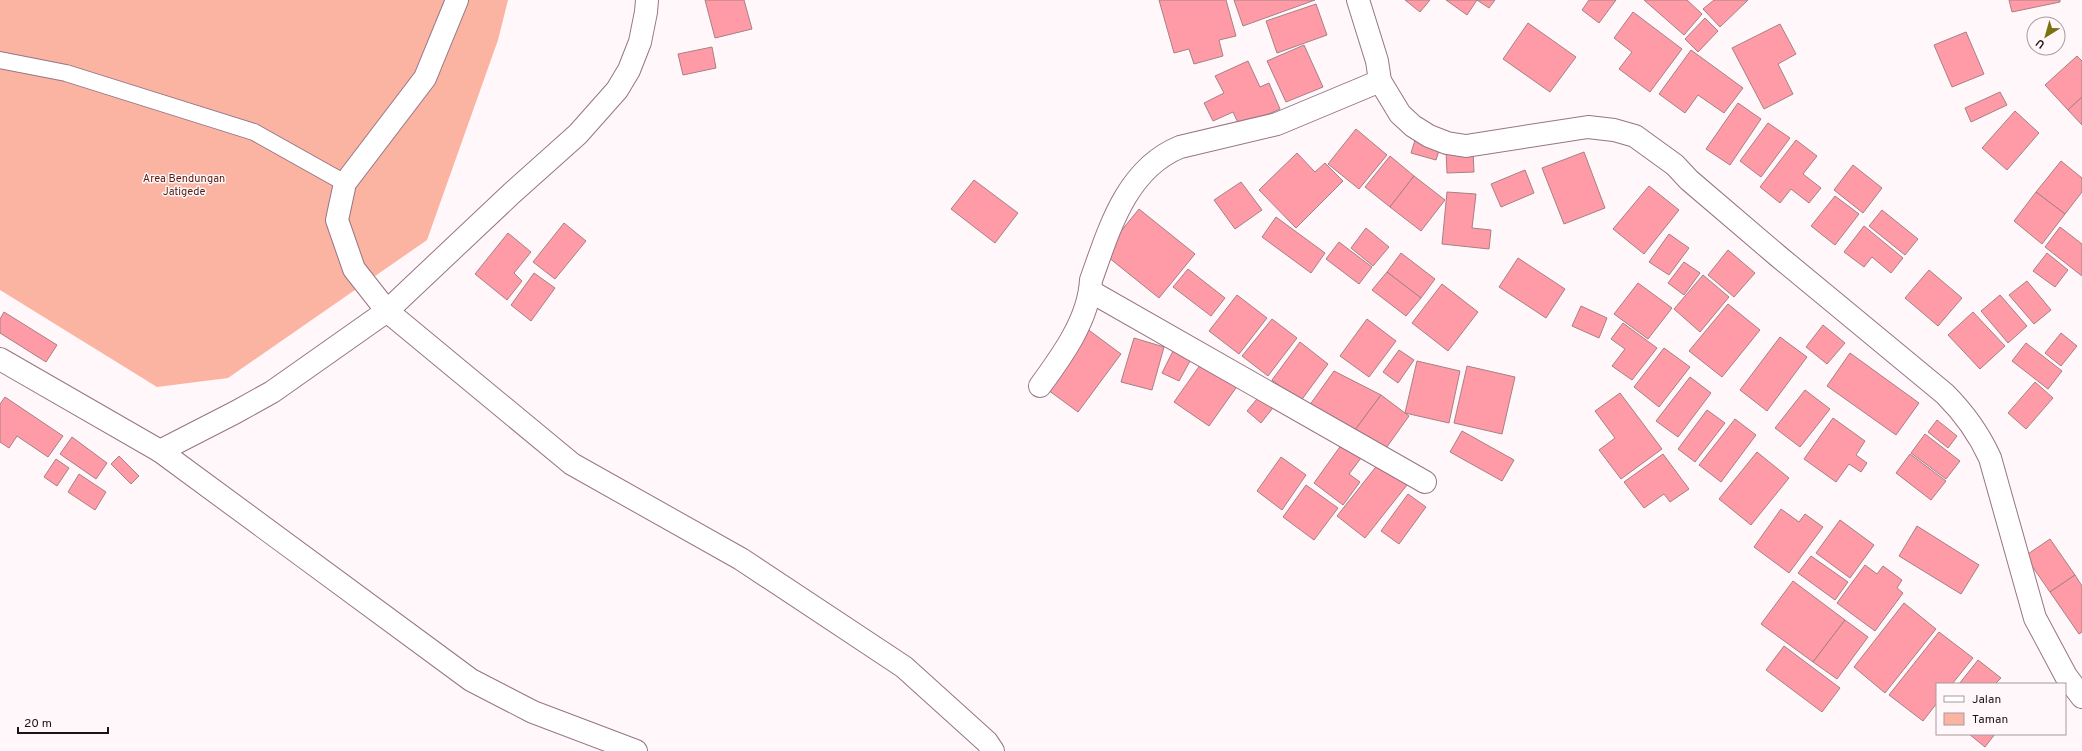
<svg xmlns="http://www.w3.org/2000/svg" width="2082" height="751" font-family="Overpass,sans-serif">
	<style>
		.green { fill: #fbb4a2 }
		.building { fill: #ff9ba7; stroke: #a68084 }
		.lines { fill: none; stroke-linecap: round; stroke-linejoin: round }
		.lane-casing { stroke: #977584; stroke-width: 18 }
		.street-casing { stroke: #977584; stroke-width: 24 }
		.lane { stroke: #fff; stroke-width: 16 }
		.street { stroke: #fff; stroke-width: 22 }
		.labels { text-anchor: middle; stroke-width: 3; stroke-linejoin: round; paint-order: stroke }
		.park-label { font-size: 11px; fill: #561c0e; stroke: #fff7fa }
	</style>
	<rect width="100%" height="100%" fill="#fff7fa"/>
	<!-- green -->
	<path class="green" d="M 0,0 L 508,0 L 498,40 L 427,240 L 228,378 L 157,387 L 0,290 Z"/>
	<!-- building -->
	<g class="building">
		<path d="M 705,0 L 744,0 L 752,29 L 715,38 Z"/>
		<path d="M 1159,0 L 1226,0 L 1236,36 L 1219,40 L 1223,56 L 1194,64 L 1189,49 L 1174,53 Z"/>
		<path d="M 1234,0 L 1315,0 L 1243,26 Z"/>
		<path d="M 1405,0 L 1430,0 L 1420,12 Z"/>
		<path d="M 1446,0 L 1477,0 L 1467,15 Z"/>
		<path d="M 1477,0 L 1495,0 L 1489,8 Z"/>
		<path d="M 1589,0 L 1616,0 L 1599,23 L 1582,10 Z"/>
		<path d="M 1644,0 L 1687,0 L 1702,14 L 1684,35 Z"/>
		<path d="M 1714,0 L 1748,0 L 1720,27 L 1703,9 Z"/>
		<path d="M 2009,0 L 2060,0 L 2060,2 L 2012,12 Z"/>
		<path d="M 1316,4 L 1327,35 L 1277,53 L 1266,21 Z"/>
		<path d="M 1633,12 L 1682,49 L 1650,92 L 1619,69 L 1632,52 L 1614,38 Z"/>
		<path d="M 1705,18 L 1718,31 L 1698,52 L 1685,39 Z"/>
		<path d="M 1528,23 L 1576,57 L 1550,92 L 1503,59 Z"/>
		<path d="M 1780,24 L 1796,54 L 1778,64 L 1793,94 L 1764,109 L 1732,48 Z"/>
		<path d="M 1966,32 L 1984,74 L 1952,87 L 1934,45 Z"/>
		<path d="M 1304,45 L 1323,87 L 1286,102 L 1267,61 Z"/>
		<path d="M 712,47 L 716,68 L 683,75 L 678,54 Z"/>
		<path d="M 1691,50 L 1743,88 L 1724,113 L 1698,95 L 1685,113 L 1659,94 Z"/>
		<path d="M 2077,56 L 2082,61 L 2082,97 L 2068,110 L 2045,85 Z"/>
		<path d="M 1248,61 L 1260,87 L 1269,83 L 1280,109 L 1240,127 L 1233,112 L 1213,121 L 1204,103 L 1224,93 L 1215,76 Z"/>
		<path d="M 2000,92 L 2007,105 L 1971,122 L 1965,108 Z"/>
		<path d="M 2082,97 L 2082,125 L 2068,110 Z"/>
		<path d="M 1738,103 L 1761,119 L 1730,165 L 1706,149 Z"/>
		<path d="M 2015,111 L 2039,133 L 2007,170 L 1982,148 Z"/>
		<path d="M 1768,123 L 1790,138 L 1761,177 L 1740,161 Z"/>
		<path d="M 1356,129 L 1387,155 L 1359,189 L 1328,164 Z"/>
		<path d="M 1417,134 L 1442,141 L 1436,160 L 1411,153 Z"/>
		<path d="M 1796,140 L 1817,156 L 1803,174 L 1821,188 L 1809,203 L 1791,189 L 1780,203 L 1760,187 Z"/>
		<path d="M 1473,150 L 1474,172 L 1447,173 L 1446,151 Z"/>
		<path d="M 1584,152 L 1605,208 L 1564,224 L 1542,168 Z"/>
		<path d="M 1297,153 L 1315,172 L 1325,163 L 1343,181 L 1296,228 L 1259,190 Z"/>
		<path d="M 1390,156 L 1414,176 L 1390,207 L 1365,187 Z"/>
		<path d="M 2061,161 L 2082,178 L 2082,192 L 2065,214 L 2036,192 Z"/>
		<path d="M 1853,165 L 1882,188 L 1863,213 L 1834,190 Z"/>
		<path d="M 1525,170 L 1534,193 L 1501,207 L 1491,184 Z"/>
		<path d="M 1414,176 L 1445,200 L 1421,231 L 1390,207 Z"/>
		<path d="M 974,180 L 1018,213 L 995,243 L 951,209 Z"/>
		<path d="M 1241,182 L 1262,210 L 1235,229 L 1214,200 Z"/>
		<path d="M 1649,186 L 1679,210 L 1644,254 L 1613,229 Z"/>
		<path d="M 1447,192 L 1476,194 L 1472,228 L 1491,230 L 1489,249 L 1442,244 Z"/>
		<path d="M 2036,192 L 2065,214 L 2042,244 L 2014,221 Z"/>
		<path d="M 1835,196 L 1859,214 L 1835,245 L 1811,226 Z"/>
		<path d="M 1139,209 L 1195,254 L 1159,298 L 1103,253 Z"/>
		<path d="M 1882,210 L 1918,239 L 1905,255 L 1869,226 Z"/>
		<path d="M 1276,217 L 1325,253 L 1311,273 L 1262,237 Z"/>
		<path d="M 564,223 L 586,241 L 555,279 L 533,262 Z"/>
		<path d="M 1864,226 L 1903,258 L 1891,273 L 1872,257 L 1864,267 L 1844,252 Z"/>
		<path d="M 2060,227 L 2082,244 L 2082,276 L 2045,247 Z"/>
		<path d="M 1366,228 L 1389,247 L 1373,266 L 1351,248 Z"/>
		<path d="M 508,233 L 531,252 L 514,273 L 522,281 L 507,300 L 475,274 Z"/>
		<path d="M 1669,234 L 1689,248 L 1669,275 L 1649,262 Z"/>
		<path d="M 1339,242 L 1372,267 L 1359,284 L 1326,259 Z"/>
		<path d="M 1728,250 L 1755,273 L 1734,297 L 1708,275 Z"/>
		<path d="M 1401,253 L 1435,279 L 1421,298 L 1387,272 Z"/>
		<path d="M 2047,253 L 2068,270 L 2055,287 L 2033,271 Z"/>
		<path d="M 1518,258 L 1565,289 L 1546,318 L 1499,287 Z"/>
		<path d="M 1684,262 L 1700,273 L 1684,295 L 1668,283 Z"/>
		<path d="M 1188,269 L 1225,298 L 1211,316 L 1173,287 Z"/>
		<path d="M 1929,270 L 1962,298 L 1938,326 L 1905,298 Z"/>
		<path d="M 1387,272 L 1421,298 L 1406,316 L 1372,290 Z"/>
		<path d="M 534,273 L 555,288 L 531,321 L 511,305 Z"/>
		<path d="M 1703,275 L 1729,297 L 1700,332 L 1674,309 Z"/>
		<path d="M 2027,281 L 2051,310 L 2034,324 L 2009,295 Z"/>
		<path d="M 1638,283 L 1672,308 L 1648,339 L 1614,314 Z"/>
		<path d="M 1442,284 L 1478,312 L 1448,351 L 1412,323 Z"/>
		<path d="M 1237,295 L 1267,318 L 1239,354 L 1209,331 Z"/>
		<path d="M 2000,295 L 2027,326 L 2008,343 L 1981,311 Z"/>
		<path d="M 1728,304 L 1760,330 L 1722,377 L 1689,351 Z"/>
		<path d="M 1581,306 L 1607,318 L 1599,338 L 1572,326 Z"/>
		<path d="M 4,312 L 57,345 L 46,362 L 0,333 L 0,319 Z"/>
		<path d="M 1973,312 L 2005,346 L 1980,369 L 1948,335 Z"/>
		<path d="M 1272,319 L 1297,338 L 1268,376 L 1242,356 Z"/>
		<path d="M 1367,319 L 1396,341 L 1369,377 L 1340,356 Z"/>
		<path d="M 1623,323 L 1657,348 L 1632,380 L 1612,366 L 1625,349 L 1611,339 Z"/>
		<path d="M 1823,325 L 1845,343 L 1827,364 L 1806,347 Z"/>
		<path d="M 1086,328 L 1121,354 L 1078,412 L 1044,387 Z"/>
		<path d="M 2061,333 L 2077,346 L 2061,366 L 2045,353 Z"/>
		<path d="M 1780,337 L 1807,357 L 1767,411 L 1740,390 Z"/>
		<path d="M 1134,338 L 1164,347 L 1152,390 L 1121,382 Z"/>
		<path d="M 1300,342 L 1328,364 L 1300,402 L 1272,380 Z"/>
		<path d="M 2026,343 L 2062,371 L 2048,389 L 2012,361 Z"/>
		<path d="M 1176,345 L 1194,354 L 1179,381 L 1162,373 Z"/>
		<path d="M 1664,348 L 1690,367 L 1659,407 L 1634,387 Z"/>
		<path d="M 1399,350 L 1414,360 L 1398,383 L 1383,372 Z"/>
		<path d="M 1850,353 L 1919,403 L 1896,435 L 1827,386 Z"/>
		<path d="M 1203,361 L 1238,385 L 1209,426 L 1174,402 Z"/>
		<path d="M 1417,361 L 1460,371 L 1449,423 L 1405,413 Z"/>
		<path d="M 1467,366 L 1515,377 L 1502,434 L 1454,423 Z"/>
		<path d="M 1334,371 L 1381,395 L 1355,430 L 1309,406 Z"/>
		<path d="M 1690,377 L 1711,393 L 1678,437 L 1656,421 Z"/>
		<path d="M 2035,382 L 2053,398 L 2026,429 L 2008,413 Z"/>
		<path d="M 1805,390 L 1830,409 L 1800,447 L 1775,428 Z"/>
		<path d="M 1262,393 L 1276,404 L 1261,423 L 1247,411 Z"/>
		<path d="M 1620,393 L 1662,449 L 1621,479 L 1599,450 L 1615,438 L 1595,411 Z"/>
		<path d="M 1381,395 L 1409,416 L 1384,451 L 1355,430 Z"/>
		<path d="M 5,397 L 63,436 L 48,457 L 17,436 L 9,448 L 0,442 L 0,404 Z"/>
		<path d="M 1707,410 L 1725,423 L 1695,462 L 1678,449 Z"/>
		<path d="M 1833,418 L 1865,441 L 1856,455 L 1867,463 L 1861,472 L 1849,464 L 1836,482 L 1804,459 Z"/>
		<path d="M 1735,419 L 1756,435 L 1721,482 L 1699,465 Z"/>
		<path d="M 1937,420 L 1957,436 L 1948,448 L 1928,432 Z"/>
		<path d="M 1462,431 L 1514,460 L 1502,481 L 1450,452 Z"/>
		<path d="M 1925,434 L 1960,461 L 1946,479 L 1911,453 Z"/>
		<path d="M 72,437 L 107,463 L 96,479 L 60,454 Z"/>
		<path d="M 1342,444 L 1361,458 L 1349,474 L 1360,482 L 1343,505 L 1314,483 Z"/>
		<path d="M 1757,452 L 1789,478 L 1751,525 L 1719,499 Z"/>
		<path d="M 1663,454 L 1689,489 L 1670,502 L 1664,494 L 1644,508 L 1624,482 Z"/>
		<path d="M 1910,454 L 1946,481 L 1931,500 L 1896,473 Z"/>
		<path d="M 119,456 L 139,476 L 131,484 L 111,464 Z"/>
		<path d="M 1281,457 L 1306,475 L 1282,510 L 1257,491 Z"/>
		<path d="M 56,459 L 69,468 L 57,486 L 44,477 Z"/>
		<path d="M 1379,463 L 1407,485 L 1365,538 L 1337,516 Z"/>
		<path d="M 79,474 L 106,492 L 95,510 L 68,492 Z"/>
		<path d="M 1306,485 L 1338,508 L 1314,540 L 1283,517 Z"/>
		<path d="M 1408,494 L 1426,507 L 1399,544 L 1381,531 Z"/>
		<path d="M 1781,509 L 1799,522 L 1805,514 L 1823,527 L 1789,573 L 1754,547 Z"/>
		<path d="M 1840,520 L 1874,545 L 1850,578 L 1816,553 Z"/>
		<path d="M 1917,526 L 1979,565 L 1961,594 L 1899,556 Z"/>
		<path d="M 2050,539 L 2075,575 L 2050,592 L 2025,556 Z"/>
		<path d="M 1811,556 L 1848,582 L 1835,600 L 1798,573 Z"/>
		<path d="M 1865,565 L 1877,574 L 1883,566 L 1902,580 L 1897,588 L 1903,593 L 1875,631 L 1837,603 Z"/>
		<path d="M 2075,575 L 2082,586 L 2082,632 L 2079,634 L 2050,592 Z"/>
		<path d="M 1793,581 L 1845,620 L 1813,662 L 1761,624 Z"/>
		<path d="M 1904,603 L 1936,629 L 1885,693 L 1854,667 Z"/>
		<path d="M 1845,620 L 1868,637 L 1837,679 L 1813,662 Z"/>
		<path d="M 1939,632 L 1973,658 L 1952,684 L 1937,684 L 1937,703 L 1923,721 L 1889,695 Z"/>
		<path d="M 1784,646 L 1840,688 L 1822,712 L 1766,670 Z"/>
		<path d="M 1978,660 L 2001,678 L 1995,684 L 1959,684 Z"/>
		<path d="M 1969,734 L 1995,734 L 1985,747 Z"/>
	</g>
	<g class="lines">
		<!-- lane casing -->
		<g class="lane-casing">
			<path id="lane" d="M 0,60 L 66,73 L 254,132 L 345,183"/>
		</g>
		<!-- street casing -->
		<g class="street-casing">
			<g id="street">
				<path d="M 457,0 L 425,78 L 345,183 L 337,220 L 354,269 L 387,311 L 572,464 L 741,559 L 904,667 L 987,742 L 993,751"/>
				<path d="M 1358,0 L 1377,61 L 1380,81 L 1400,114 L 1413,126 L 1429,136 L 1447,143 L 1466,146 L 1588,127 L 1614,130 L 1635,136 L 1675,165 L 1689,180 L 1778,256 L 1945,394 C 1964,413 1979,434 1990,458 L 2035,618 L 2066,676 L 2082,697"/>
				<path d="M 1090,291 L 1425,482"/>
				<path d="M 0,359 L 160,451 L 236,412 L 272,392 L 387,311 L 512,193 L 578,134 L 617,90 L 629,70 L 640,42 L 646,12 L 647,0"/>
				<path d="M 1040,386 C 1062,356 1089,319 1091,280 C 1109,230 1126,169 1180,147 L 1277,124 L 1380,81"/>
				<path d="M 160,451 L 471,680 L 533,712 L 636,751"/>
			</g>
		</g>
		<!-- lane -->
		<use href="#lane" class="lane"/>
		<!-- street -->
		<use href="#street" class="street"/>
	</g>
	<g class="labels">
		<!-- park labels -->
		<g class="park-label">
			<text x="184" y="182">Area Bendungan<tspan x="184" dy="13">Jatigede</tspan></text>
		</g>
	</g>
	<!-- legend -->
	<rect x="1936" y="683" width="130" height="52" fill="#fff7fa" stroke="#a59ba0"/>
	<rect x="1944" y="696" width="20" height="6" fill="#ffffff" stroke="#a59ba0"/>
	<text x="1972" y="703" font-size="12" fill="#1e1218">Jalan</text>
	<rect x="1944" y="713" width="20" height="12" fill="#fbb4a2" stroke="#a59ba0"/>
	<text x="1972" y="723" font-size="12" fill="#1e1218">Taman</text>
	<!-- north arrow -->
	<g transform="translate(2046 36) rotate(217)"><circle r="19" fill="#fff7fa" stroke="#a59ba0"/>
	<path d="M0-3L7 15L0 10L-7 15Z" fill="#7a7112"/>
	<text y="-6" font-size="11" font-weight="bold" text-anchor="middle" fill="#1e1218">U</text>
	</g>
	<!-- scale -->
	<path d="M18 727v6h90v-6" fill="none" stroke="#1e1218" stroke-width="2"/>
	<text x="24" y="727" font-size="12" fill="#1e1218" stroke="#fff7fa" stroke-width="3" paint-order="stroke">20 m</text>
</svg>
